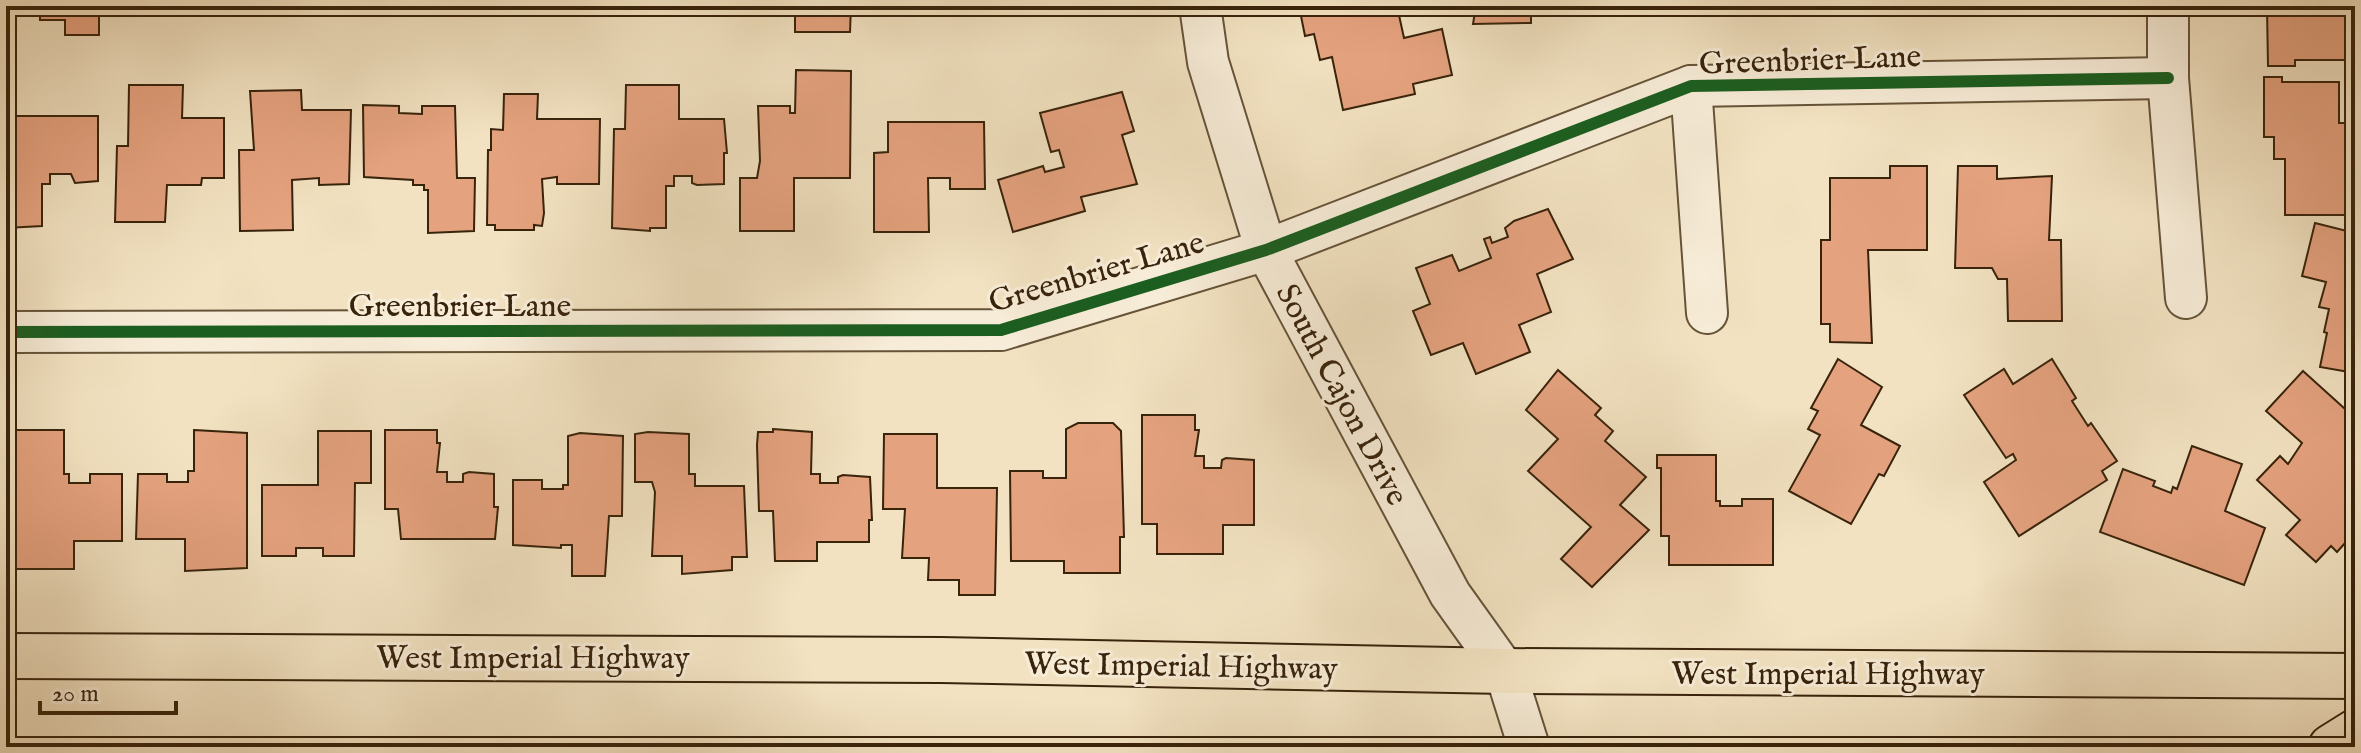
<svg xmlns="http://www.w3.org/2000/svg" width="2361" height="753" font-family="'IM FELL English',serif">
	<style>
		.building { fill: #e5a27f; stroke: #38230b; stroke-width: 2 }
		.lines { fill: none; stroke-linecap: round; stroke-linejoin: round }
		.street-casing { stroke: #665338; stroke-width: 44 }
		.primary-casing { stroke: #38230b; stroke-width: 48 }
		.street { stroke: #f7ecd7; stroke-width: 40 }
		.primary { stroke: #f2e2c1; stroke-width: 44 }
		.cycleway-casing { stroke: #f7ecd7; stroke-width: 17 }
		.cycleway { stroke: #1b5e20; stroke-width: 12 }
		.labels { text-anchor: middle; stroke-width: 6; stroke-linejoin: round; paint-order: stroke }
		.street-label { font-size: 32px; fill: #38230b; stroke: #f7ecd7 }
	</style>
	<rect width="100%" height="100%" fill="#f2e2c1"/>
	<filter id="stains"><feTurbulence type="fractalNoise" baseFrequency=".0025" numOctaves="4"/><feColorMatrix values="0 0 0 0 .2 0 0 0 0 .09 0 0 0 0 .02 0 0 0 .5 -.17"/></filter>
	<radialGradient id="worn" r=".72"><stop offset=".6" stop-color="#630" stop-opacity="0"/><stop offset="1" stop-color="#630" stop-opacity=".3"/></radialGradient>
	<!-- building -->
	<g class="building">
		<path d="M 40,6 L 99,6 L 99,35 L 65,35 L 65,20 L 40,20 Z"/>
		<path d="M 154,6 L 228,6 L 228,12 L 179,12 L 179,8 Z"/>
		<path d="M 418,6 L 462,6 L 462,14 L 418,13 Z"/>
		<path d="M 492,6 L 600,6 L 600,15 L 492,14 Z"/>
		<path d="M 661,6 L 712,6 L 712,13 L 660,13 Z"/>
		<path d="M 795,6 L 851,6 L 850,32 L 795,32 Z"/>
		<path d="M 1001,6 L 1044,6 L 1044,9 L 1001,8 Z"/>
		<path d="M 1299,6 L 1397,6 L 1404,38 L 1442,29 L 1452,75 L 1413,84 L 1415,94 L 1343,110 L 1332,57 L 1320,60 L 1314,34 L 1305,36 Z"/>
		<path d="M 1476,6 L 1531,6 L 1531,23 L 1473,24 Z"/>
		<path d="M 2275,6 L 2347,6 L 2347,60 L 2295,60 L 2295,66 L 2268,66 L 2267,8 Z"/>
		<path d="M 796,70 L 851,71 L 850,178 L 794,178 L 794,231 L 740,231 L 740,178 L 757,178 L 760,161 L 758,106 L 790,106 L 790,113 L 795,113 Z"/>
		<path d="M 2264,77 L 2282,77 L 2282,82 L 2339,82 L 2339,123 L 2355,123 L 2355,215 L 2285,215 L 2285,159 L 2274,159 L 2274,137 L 2264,137 Z"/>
		<path d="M 129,85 L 183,85 L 182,118 L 224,118 L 224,178 L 202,178 L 201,185 L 167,185 L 165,222 L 115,222 L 117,146 L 128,146 Z"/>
		<path d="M 626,85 L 679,85 L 679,119 L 724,119 L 727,153 L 724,153 L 724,184 L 697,185 L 692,183 L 692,176 L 674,176 L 674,186 L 666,186 L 666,228 L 650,228 L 650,231 L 612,228 L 614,129 L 625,129 Z"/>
		<path d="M 301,90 L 302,110 L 351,110 L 349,184 L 319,185 L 319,178 L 292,180 L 293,230 L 240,231 L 239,150 L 254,150 L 250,91 Z"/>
		<path d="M 1122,92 L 1134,131 L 1122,135 L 1137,184 L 1081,197 L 1085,211 L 1013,232 L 998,180 L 1043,166 L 1045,172 L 1064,167 L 1059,150 L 1051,152 L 1040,113 Z"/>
		<path d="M 504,94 L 538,94 L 537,119 L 600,119 L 599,184 L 557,184 L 557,177 L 542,179 L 544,213 L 542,226 L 534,225 L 534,230 L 495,230 L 495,225 L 487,225 L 488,150 L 491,150 L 491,129 L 503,130 Z"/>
		<path d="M 363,105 L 399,106 L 399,113 L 422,114 L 422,106 L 455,106 L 457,178 L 475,178 L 474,231 L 428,233 L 428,190 L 424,190 L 424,185 L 413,185 L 413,180 L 364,177 Z"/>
		<path d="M 6,116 L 98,116 L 98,181 L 75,183 L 71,174 L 50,174 L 50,184 L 42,184 L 42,226 L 6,228 Z"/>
		<path d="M 888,122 L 984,122 L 985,189 L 950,189 L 950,178 L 928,178 L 929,232 L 874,232 L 874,153 L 888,152 Z"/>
		<path d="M 1890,166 L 1927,166 L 1927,250 L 1868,250 L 1872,343 L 1830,342 L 1830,324 L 1821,324 L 1821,240 L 1830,240 L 1830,178 L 1890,178 Z"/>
		<path d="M 1958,166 L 1997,166 L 1997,179 L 2052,176 L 2049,240 L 2061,240 L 2062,321 L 2008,321 L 2007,279 L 1998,279 L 1992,268 L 1955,268 Z"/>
		<path d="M 1548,209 L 1573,259 L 1537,274 L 1551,312 L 1519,325 L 1530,352 L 1476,374 L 1463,343 L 1431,355 L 1413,311 L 1430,304 L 1416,268 L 1452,255 L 1459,271 L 1491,258 L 1484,239 L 1490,237 L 1492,243 L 1508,237 L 1505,228 L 1514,221 Z"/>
		<path d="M 2315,223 L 2355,233 L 2355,373 L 2320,367 L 2327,333 L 2324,332 L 2329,309 L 2319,307 L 2326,282 L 2302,276 Z"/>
		<path d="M 1838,359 L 1882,387 L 1861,425 L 1900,446 L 1884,476 L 1879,474 L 1851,524 L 1789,491 L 1820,435 L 1808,429 L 1818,411 L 1811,408 Z"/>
		<path d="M 2052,359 L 2076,398 L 2072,401 L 2088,426 L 2091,423 L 2117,461 L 2102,471 L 2107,480 L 2019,536 L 1984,482 L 2016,460 L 2013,454 L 2006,458 L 1964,395 L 2004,369 L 2013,384 Z"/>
		<path d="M 1558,370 L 1601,408 L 1595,415 L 1613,431 L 1605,441 L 1646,477 L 1620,505 L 1649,530 L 1592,587 L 1561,559 L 1591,527 L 1528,471 L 1558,439 L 1526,410 Z"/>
		<path d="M 2303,371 L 2355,418 L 2355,532 L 2337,552 L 2331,546 L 2316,562 L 2286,535 L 2300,520 L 2257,480 L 2280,456 L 2288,464 L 2302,443 L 2266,411 Z"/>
		<path d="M 1142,415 L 1195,415 L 1195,430 L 1199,430 L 1195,456 L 1204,456 L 1204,468 L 1221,468 L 1222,460 L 1226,458 L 1254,460 L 1254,525 L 1223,525 L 1223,554 L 1157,554 L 1157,524 L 1142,524 Z"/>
		<path d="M 1078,423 L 1113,423 L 1121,431 L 1124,537 L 1120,537 L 1120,573 L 1064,573 L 1064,561 L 1011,561 L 1010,471 L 1043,471 L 1043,478 L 1066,478 L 1066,429 Z"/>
		<path d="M 773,429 L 812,432 L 811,474 L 820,474 L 820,483 L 838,483 L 838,477 L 843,475 L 870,477 L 872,520 L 869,520 L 869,542 L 817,542 L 817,561 L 775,561 L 773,511 L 759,511 L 757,445 L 758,432 L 773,432 Z"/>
		<path d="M 11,430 L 64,430 L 64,474 L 69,474 L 69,483 L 90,483 L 90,474 L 122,474 L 122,541 L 74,541 L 74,569 L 16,569 L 16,510 L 11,510 Z"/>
		<path d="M 194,430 L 247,433 L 247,568 L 185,571 L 185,539 L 136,539 L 138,474 L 167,474 L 167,482 L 188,482 L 188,471 L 194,471 Z"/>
		<path d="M 385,430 L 437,430 L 437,443 L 440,443 L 437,472 L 447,472 L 447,482 L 463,482 L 463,474 L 469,472 L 494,474 L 494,507 L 498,507 L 495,539 L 401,539 L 398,509 L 385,509 Z"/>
		<path d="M 318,431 L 371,431 L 371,483 L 355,483 L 354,556 L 323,556 L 323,548 L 296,548 L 296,556 L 262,556 L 262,485 L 318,485 Z"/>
		<path d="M 648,432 L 689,434 L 689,474 L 695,474 L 695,486 L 744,486 L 747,557 L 732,557 L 732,570 L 682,574 L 682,556 L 652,556 L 655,492 L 652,482 L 635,482 L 635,434 Z"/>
		<path d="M 580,433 L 623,436 L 622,516 L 609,516 L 605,576 L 572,576 L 572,545 L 561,545 L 561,548 L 513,545 L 513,480 L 542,480 L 542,489 L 563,489 L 563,485 L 568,485 L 568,436 Z"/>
		<path d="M 884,434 L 937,434 L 937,488 L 997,488 L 995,595 L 959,595 L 959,580 L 928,580 L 929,558 L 902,558 L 905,509 L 883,509 Z"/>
		<path d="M 2192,446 L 2242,464 L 2225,511 L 2265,528 L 2244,585 L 2100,532 L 2123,469 L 2155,481 L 2153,486 L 2171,493 L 2173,487 L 2177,489 Z"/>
		<path d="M 1657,455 L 1716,455 L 1716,501 L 1720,501 L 1720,506 L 1742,506 L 1742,499 L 1773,499 L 1773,565 L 1669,565 L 1669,536 L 1661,536 L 1661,468 L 1657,468 Z"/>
	</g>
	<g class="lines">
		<!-- street casing -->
		<g class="street-casing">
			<g id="street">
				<path d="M 1200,6 L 1208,62 L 1266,250 L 1450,594 L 1505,671 L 1529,747"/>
				<path d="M 2168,6 L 2168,78 L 2186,298"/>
				<path d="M 1691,86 L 1707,313"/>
				<path d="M 6,332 L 1001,330 L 1266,250 L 1691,86 L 2168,78"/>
			</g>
		</g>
		<!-- primary casing -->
		<g class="primary-casing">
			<g id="primary">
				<path d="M 6,656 L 941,660 L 1505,671 L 2355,676"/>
				<path d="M 2331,747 L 2355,732"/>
			</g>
		</g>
		<!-- street -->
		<use href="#street" class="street"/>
		<!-- primary -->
		<use href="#primary" class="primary"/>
		<!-- cycleway casing -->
		<g class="cycleway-casing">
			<path id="cycleway" d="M 6,332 L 1001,330 L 1266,250 L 1691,86 L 2168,78"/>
		</g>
		<!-- cycleway -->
		<use href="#cycleway" class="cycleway"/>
	</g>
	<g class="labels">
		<!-- street labels -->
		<g class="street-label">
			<text transform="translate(1810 59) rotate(-2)" y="11">Greenbrier Lane</text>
			<text transform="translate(1096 271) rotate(-16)" y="11">Greenbrier Lane</text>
			<text x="460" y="316">Greenbrier Lane</text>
			<text transform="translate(1343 394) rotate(62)" y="11">South Cajon Drive</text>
			<text x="533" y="668">West Imperial Highway</text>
			<text transform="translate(1181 665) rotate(1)" y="11">West Imperial Highway</text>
			<text x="1828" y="684">West Imperial Highway</text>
		</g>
	</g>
	<!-- margin -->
	<rect width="2361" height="753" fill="none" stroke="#f2e2c1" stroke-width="32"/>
	<rect x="8" y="8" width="2345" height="737" fill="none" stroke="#38230b" stroke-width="4"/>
	<rect x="16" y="16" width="2329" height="721" fill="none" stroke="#38230b" stroke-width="2"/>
	<!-- scale -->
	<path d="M40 701v12h136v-12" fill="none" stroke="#38230b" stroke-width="4"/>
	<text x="52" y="701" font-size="24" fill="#38230b" stroke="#f7ecd7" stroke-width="6" paint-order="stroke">20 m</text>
	<rect width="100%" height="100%" filter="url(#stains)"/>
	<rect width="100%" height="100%" fill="url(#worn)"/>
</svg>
